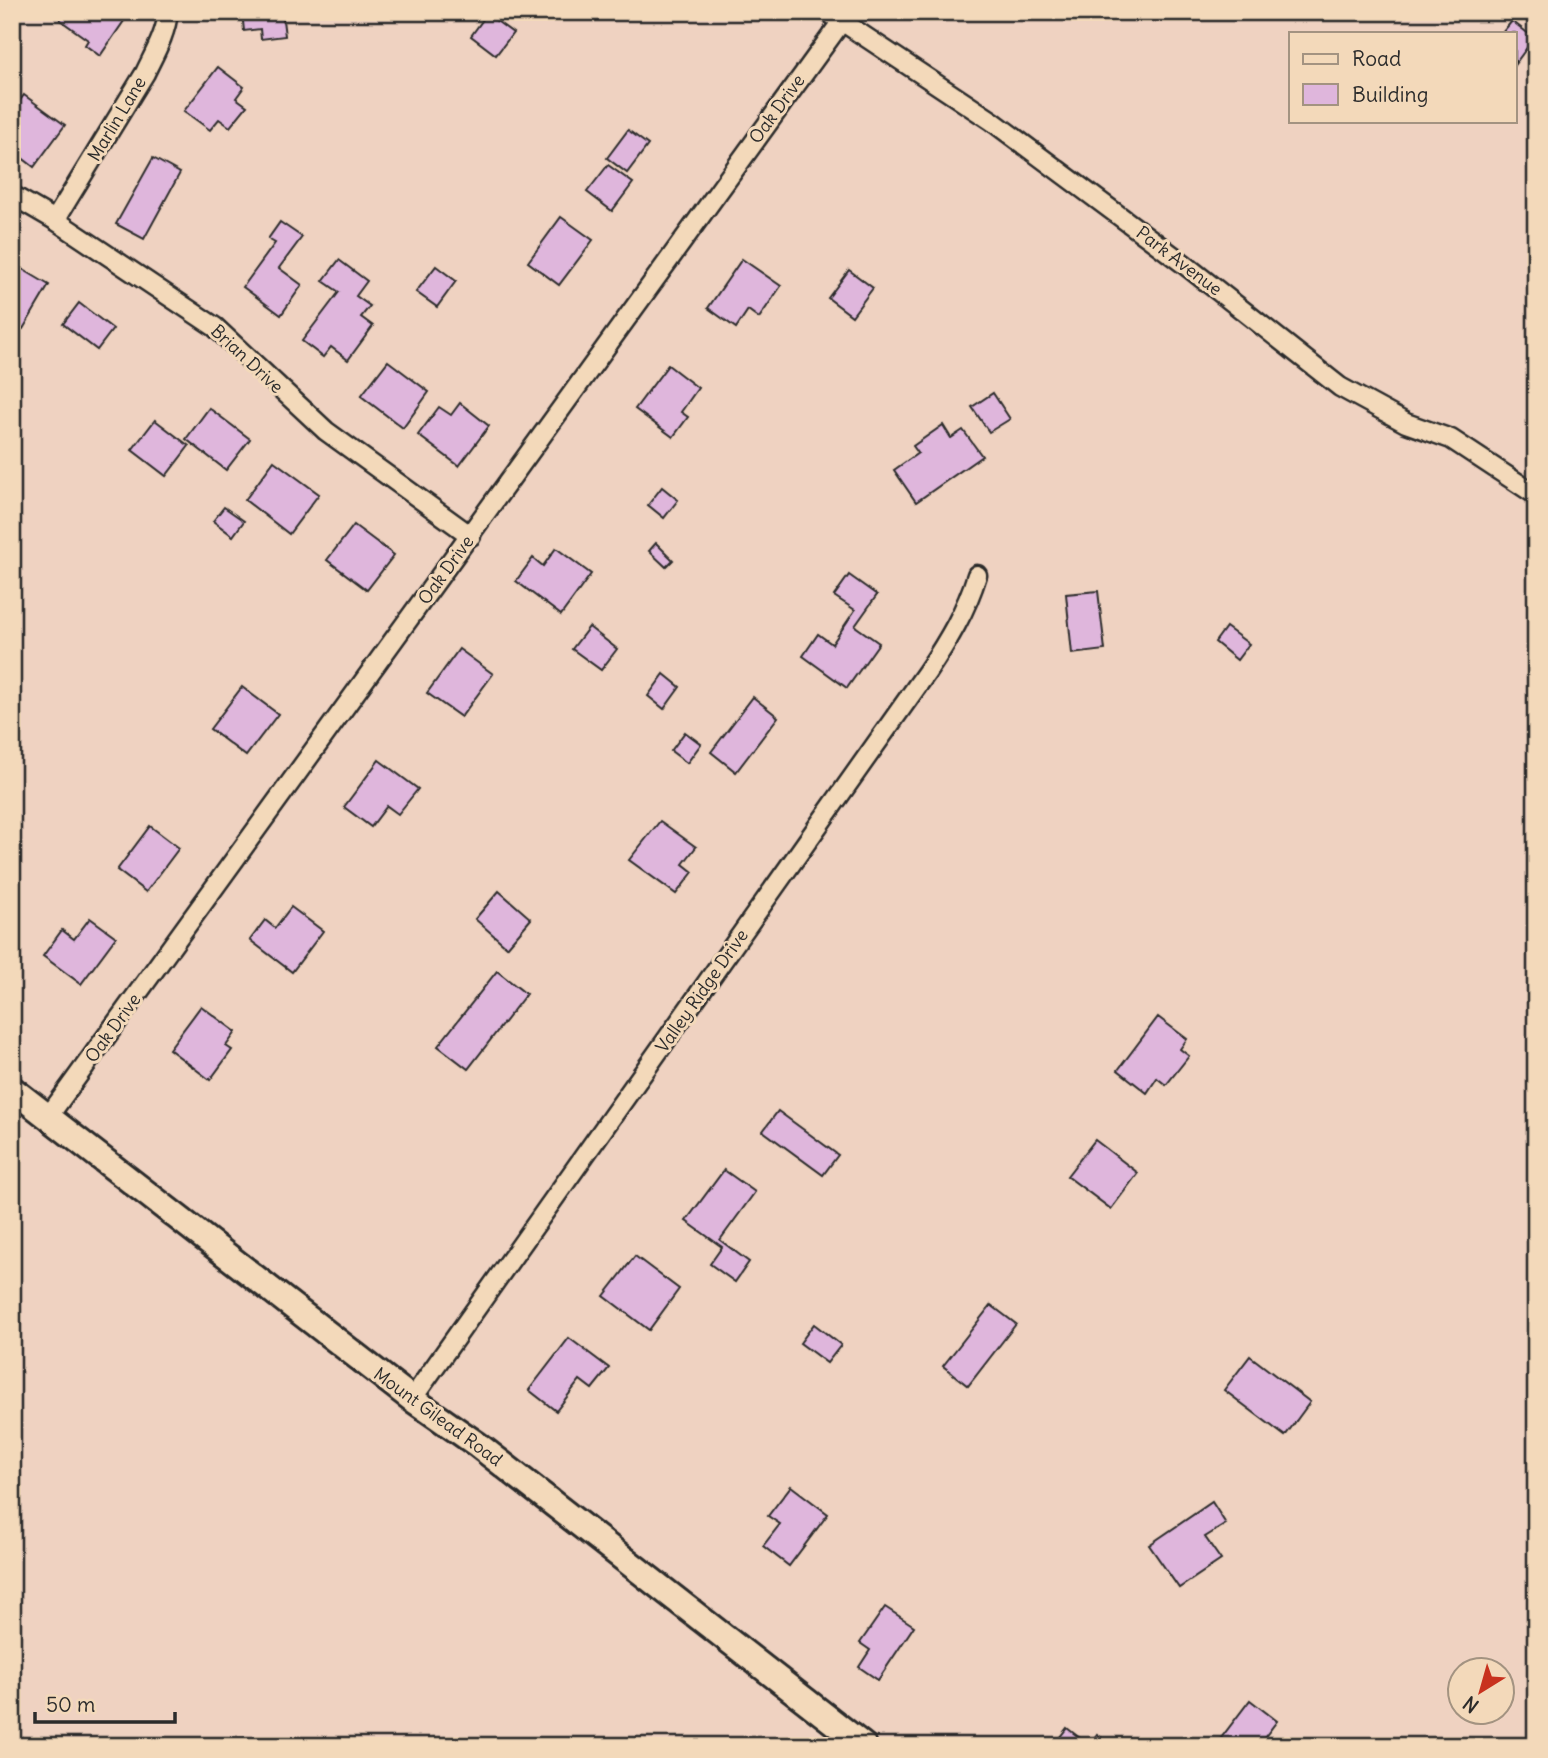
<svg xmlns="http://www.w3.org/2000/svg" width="1548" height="1758" font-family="Delius,sans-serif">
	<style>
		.building { fill: #dfb6dc; stroke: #2b2b2b; stroke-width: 2 }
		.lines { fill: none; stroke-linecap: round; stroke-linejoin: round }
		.street-casing { stroke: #2b2b2b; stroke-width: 23 }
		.secondary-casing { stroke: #2b2b2b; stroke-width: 30 }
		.street { stroke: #f3d9ba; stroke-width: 18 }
		.secondary { stroke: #f3d9ba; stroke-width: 24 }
		.labels { text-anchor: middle; stroke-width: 6; stroke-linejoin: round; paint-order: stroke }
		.street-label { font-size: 18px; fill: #2b2b2b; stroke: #f3d9ba }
	</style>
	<rect width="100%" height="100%" fill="#efd2c1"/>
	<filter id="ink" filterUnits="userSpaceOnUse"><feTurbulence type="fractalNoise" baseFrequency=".0143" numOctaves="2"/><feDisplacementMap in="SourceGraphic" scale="14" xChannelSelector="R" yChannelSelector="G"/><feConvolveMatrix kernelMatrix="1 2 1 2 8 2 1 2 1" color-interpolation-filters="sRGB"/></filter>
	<g filter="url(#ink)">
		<!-- building -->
		<g class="building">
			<path d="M 65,12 L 117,12 L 126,18 L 100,56 L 85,45 L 88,40 L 60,20 Z"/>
			<path d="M 242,12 L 282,12 L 285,36 L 261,39 L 260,29 L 244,31 Z"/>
			<path d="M 487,14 L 513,33 L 496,55 L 471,36 Z"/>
			<path d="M 1512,21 L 1534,38 L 1515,64 L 1515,33 L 1502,33 Z"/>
			<path d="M 218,67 L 244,87 L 236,98 L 247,106 L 230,127 L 219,119 L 210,130 L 184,111 Z"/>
			<path d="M 24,95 L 65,125 L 34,167 L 12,150 L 12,111 Z"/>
			<path d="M 628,130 L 648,145 L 627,173 L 607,158 Z"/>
			<path d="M 153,158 L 180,173 L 144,239 L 116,224 Z"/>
			<path d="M 608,165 L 633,183 L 612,211 L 587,192 Z"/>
			<path d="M 561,217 L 593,240 L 559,285 L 528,262 Z"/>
			<path d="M 280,222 L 302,237 L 279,268 L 302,285 L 281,315 L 243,287 L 275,243 L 268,239 Z"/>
			<path d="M 742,259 L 781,286 L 759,318 L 748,310 L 736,328 L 708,308 Z"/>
			<path d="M 339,260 L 367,281 L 356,296 L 370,306 L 361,317 L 373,326 L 348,360 L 331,347 L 323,357 L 302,341 L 339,292 L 323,281 Z"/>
			<path d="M 12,263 L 49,285 L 23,329 L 12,323 Z"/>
			<path d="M 436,266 L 456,281 L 437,307 L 416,292 Z"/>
			<path d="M 849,270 L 873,288 L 852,316 L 828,298 Z"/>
			<path d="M 79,303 L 113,329 L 97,350 L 63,324 Z"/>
			<path d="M 388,361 L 429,392 L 403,428 L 361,396 Z"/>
			<path d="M 668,365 L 698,388 L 681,412 L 688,417 L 673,437 L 635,409 Z"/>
			<path d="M 993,393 L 1010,419 L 989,432 L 972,407 Z"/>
			<path d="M 460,403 L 489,426 L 459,466 L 418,435 L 439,407 L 451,415 Z"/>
			<path d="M 209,408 L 250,439 L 226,470 L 186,439 Z"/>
			<path d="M 155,420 L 189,446 L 166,476 L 132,450 Z"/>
			<path d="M 943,425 L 951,438 L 963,430 L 982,456 L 916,502 L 894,470 L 918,453 L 913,446 Z"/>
			<path d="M 274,461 L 319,494 L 289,534 L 245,500 Z"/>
			<path d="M 662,487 L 678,500 L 664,518 L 648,505 Z"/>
			<path d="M 224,507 L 244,521 L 233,536 L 213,521 Z"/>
			<path d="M 354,525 L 394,555 L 367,590 L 327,560 Z"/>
			<path d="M 656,543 L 673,560 L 666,567 L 649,551 Z"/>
			<path d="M 556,548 L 591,574 L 561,615 L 516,581 L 533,558 L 543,566 Z"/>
			<path d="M 849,575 L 877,595 L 855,626 L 879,643 L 847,688 L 803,656 L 818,634 L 832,644 L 855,610 L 834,596 Z"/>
			<path d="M 1098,591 L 1105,650 L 1072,654 L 1066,594 Z"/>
			<path d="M 589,627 L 617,649 L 601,670 L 572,649 Z"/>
			<path d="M 1226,627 L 1249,644 L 1237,660 L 1215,642 Z"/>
			<path d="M 459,649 L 493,674 L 461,717 L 427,693 Z"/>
			<path d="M 664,674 L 680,687 L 664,709 L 648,696 Z"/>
			<path d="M 242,687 L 278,714 L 246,756 L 210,729 Z"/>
			<path d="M 753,697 L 778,717 L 736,772 L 711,752 Z"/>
			<path d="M 685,732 L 701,744 L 687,763 L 671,751 Z"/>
			<path d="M 379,760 L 418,789 L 398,814 L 387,806 L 371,827 L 344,807 Z"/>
			<path d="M 660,821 L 696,847 L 683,864 L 693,872 L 676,894 L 629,860 Z"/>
			<path d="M 150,826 L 179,848 L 146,892 L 117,870 Z"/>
			<path d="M 499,891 L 531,919 L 507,947 L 475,919 Z"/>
			<path d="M 291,907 L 323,931 L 292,972 L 250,940 L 265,920 L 275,928 Z"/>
			<path d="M 90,918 L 116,937 L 81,984 L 43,956 L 62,930 L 74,939 Z"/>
			<path d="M 497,971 L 526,994 L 468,1069 L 438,1046 Z"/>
			<path d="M 201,1006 L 236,1032 L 226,1046 L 232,1050 L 210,1080 L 169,1049 Z"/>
			<path d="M 1158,1017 L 1187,1039 L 1180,1049 L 1189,1056 L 1166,1085 L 1157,1078 L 1147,1093 L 1118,1070 Z"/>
			<path d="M 778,1111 L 838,1155 L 823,1175 L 763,1131 Z"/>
			<path d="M 1095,1140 L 1138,1173 L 1111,1209 L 1067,1176 Z"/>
			<path d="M 724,1170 L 755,1192 L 720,1240 L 749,1262 L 735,1282 L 710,1264 L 722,1247 L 686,1221 Z"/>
			<path d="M 635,1256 L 679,1289 L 649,1330 L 604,1296 Z"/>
			<path d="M 991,1305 L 1016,1324 L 968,1386 L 943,1366 Z"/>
			<path d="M 814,1324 L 841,1345 L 827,1363 L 800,1343 Z"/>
			<path d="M 569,1338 L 609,1368 L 592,1389 L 580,1380 L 556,1411 L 529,1390 Z"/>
			<path d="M 1250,1356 L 1310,1402 L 1285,1436 L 1224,1390 Z"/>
			<path d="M 791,1486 L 828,1514 L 789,1566 L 763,1546 L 780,1524 L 768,1516 Z"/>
			<path d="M 1212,1502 L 1226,1524 L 1205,1537 L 1221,1560 L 1179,1588 L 1149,1545 Z"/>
			<path d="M 885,1607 L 914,1626 L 878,1680 L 859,1667 L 870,1650 L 860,1643 Z"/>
			<path d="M 1250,1700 L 1277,1721 L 1258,1746 L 1215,1746 Z"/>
			<path d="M 1067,1728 L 1089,1745 L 1097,1734 L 1111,1745 L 1053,1746 Z"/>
		</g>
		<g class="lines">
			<!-- street casing -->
			<g class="street-casing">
				<g id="street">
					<path d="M 828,12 L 992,121 L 1184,264 L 1340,387 L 1406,423 L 1451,439 L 1536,495"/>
					<path d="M 12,195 L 55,220 L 215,327 L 326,431 L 471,536"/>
					<path d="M 55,220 L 145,73 C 154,54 166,34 168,12"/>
					<path d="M 48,1117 L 842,21"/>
					<path d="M 412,1399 L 927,672 C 948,641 966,611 977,575"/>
				</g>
			</g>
			<!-- secondary casing -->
			<g class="secondary-casing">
				<path id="secondary" d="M 12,1089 L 412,1399 L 478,1445 L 864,1746"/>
			</g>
			<!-- street -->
			<use href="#street" class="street"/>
			<!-- secondary -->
			<use href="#secondary" class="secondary"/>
		</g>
	</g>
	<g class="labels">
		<!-- street labels -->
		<g class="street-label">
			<text transform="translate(777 109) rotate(-54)" y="6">Oak Drive</text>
			<text transform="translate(117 119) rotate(-59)" y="6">Marlin Lane</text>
			<text transform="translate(1179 261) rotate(37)" y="6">Park Avenue</text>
			<text transform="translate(247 359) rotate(43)" y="6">Brian Drive</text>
			<text transform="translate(446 570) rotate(-54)" y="6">Oak Drive</text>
			<text transform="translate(702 991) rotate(-55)" y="6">Valley Ridge Drive</text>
			<text transform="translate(113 1028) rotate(-54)" y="6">Oak Drive</text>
			<text transform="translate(438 1417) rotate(36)" y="6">Mount Gilead Road</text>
		</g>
	</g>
	<!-- margin -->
	<rect width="1548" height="1758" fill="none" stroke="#f3d9ba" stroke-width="42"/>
	<rect x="21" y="21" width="1506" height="1716" fill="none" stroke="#2b2b2b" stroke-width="2.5" filter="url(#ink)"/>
	<!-- legend -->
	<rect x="1289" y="32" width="228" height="91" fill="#f3d9ba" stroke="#a39381" stroke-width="2"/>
	<rect x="1303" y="54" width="35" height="10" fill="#f3d9ba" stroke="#a39381" stroke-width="2"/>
	<text x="1352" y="66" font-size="21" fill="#2b2b2b">Road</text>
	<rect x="1303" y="84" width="35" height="21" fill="#dfb6dc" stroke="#a39381" stroke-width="2"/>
	<text x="1352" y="102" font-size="21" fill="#2b2b2b">Building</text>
	<!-- north arrow -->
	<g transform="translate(1481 1691) rotate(217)"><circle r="33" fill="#f3d9ba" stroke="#a39381" stroke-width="2"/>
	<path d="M0-5L12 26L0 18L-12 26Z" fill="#c8321e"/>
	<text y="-10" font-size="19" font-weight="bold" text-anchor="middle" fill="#2b2b2b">N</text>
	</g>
	<!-- scale -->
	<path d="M35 1712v10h140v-10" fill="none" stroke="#2b2b2b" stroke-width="3.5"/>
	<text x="46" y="1712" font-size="21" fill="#2b2b2b" stroke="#f3d9ba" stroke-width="5" paint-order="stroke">50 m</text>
</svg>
